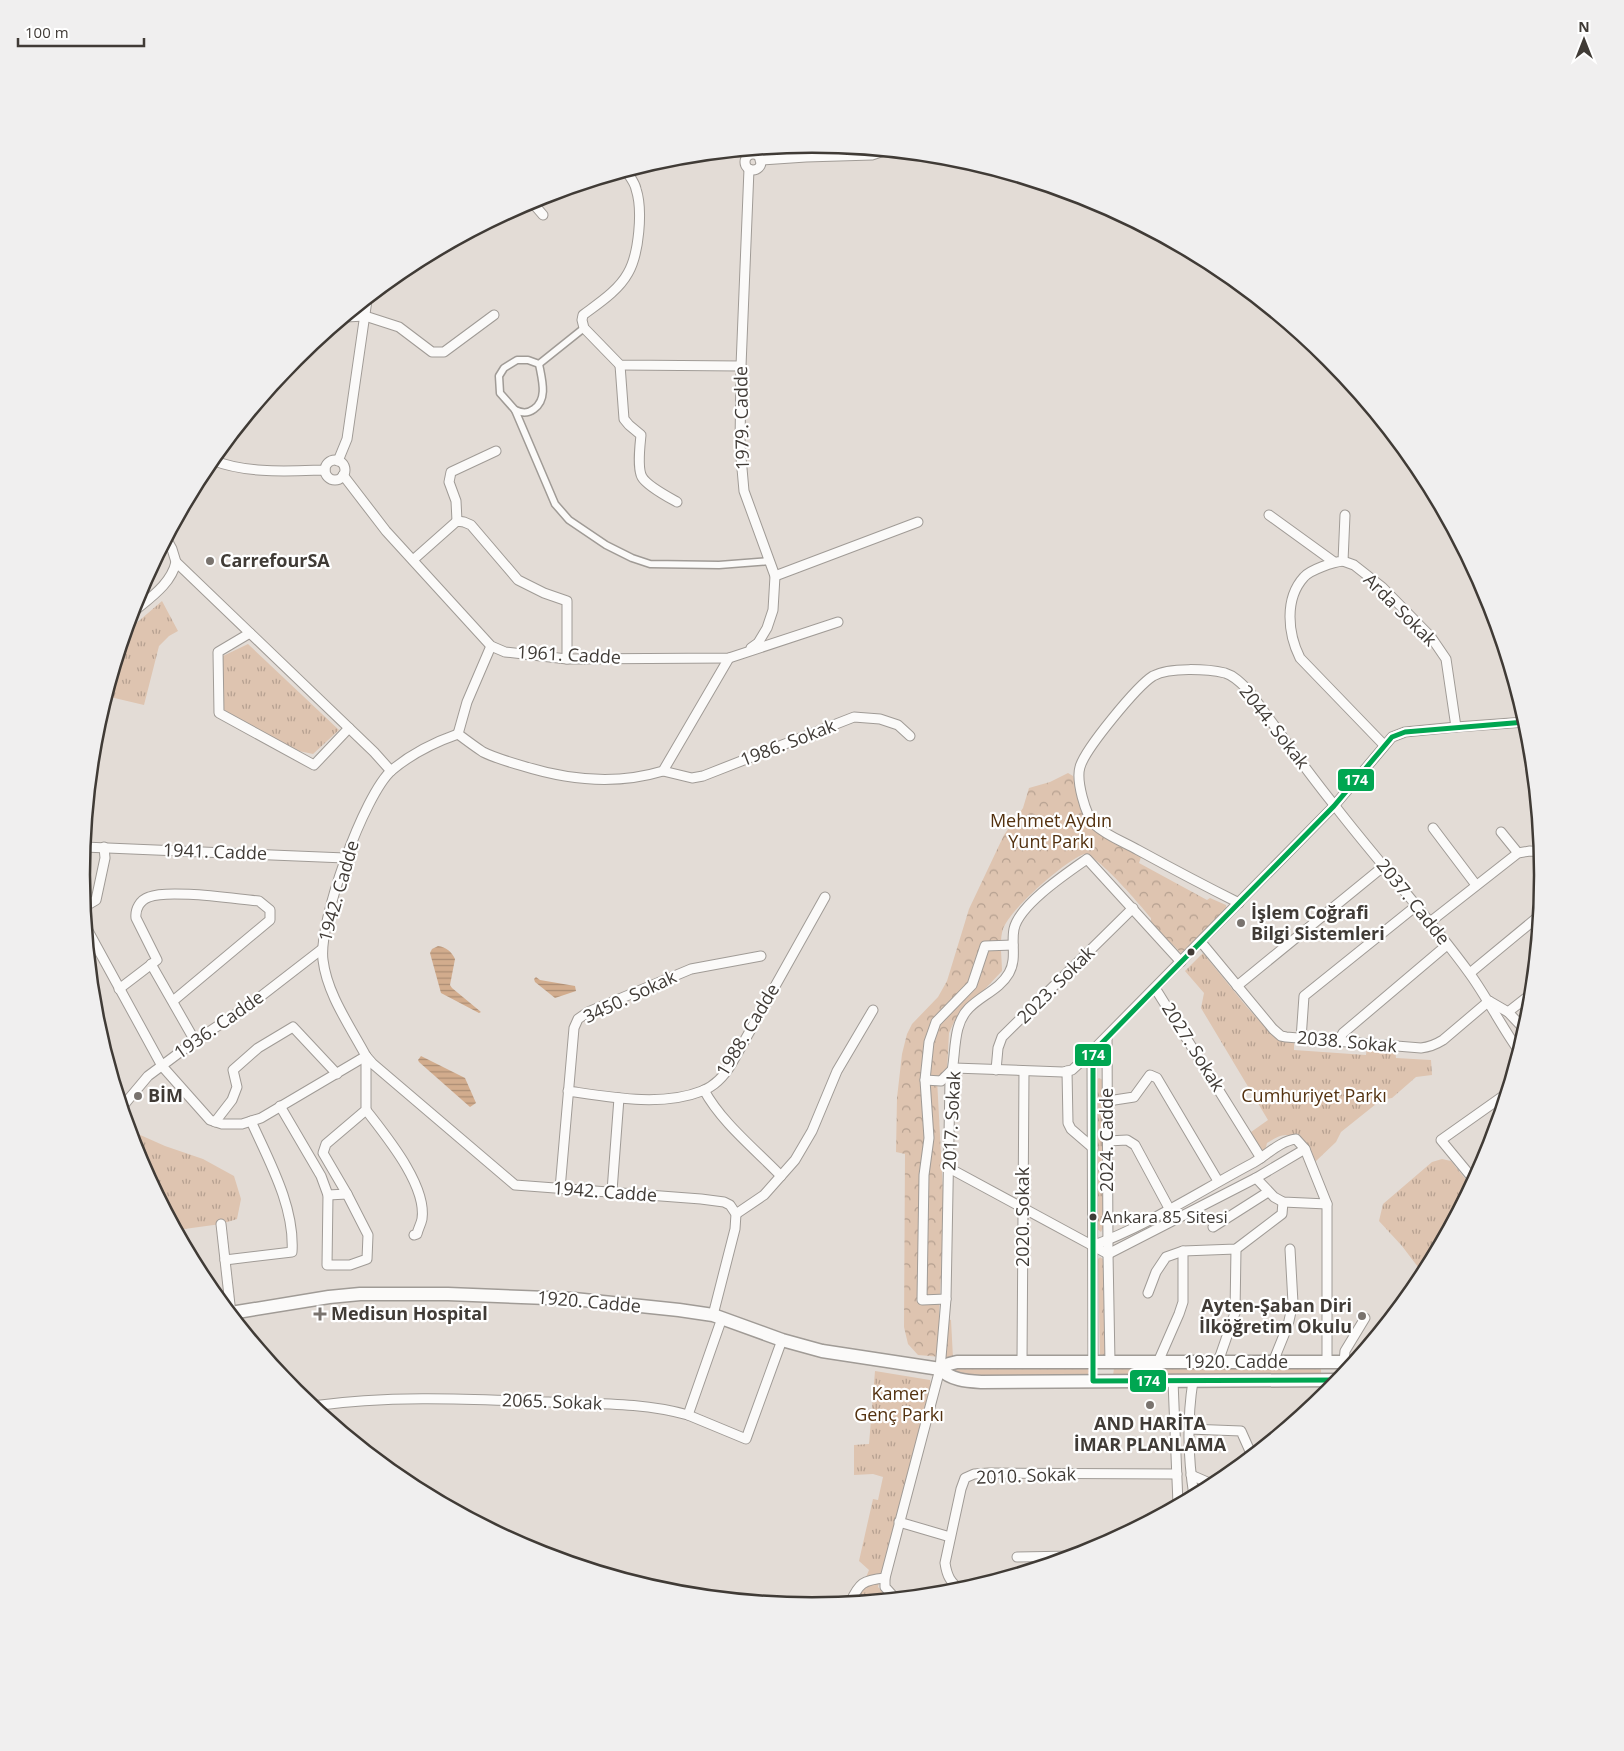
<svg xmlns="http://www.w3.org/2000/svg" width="1624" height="1751" font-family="'Open Sans',sans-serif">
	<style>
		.grass { fill: url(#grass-tufts) }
		.forest { fill: url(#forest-crowns) }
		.water { fill: url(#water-rules) }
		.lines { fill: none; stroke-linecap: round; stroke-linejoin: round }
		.pedestrian-casing { stroke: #a09b96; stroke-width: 9 }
		.minor-casing { stroke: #a09b96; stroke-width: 11 }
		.secondary-casing { stroke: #a09b96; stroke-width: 15 }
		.pedestrian { stroke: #fbfaf9; stroke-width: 6 }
		.minor { stroke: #fbfaf9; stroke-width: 9 }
		.secondary { stroke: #fbfaf9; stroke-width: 12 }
		.bus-1-casing { stroke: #fff; stroke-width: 9 }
		.bus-1 { stroke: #00a651; stroke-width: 5 }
		.poi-dot { fill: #79736e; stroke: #fff; stroke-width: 2 }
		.bus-dot { fill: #403b36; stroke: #fff; stroke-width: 2 }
		.labels { text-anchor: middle; stroke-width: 4.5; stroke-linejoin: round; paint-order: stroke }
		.bus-label { font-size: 17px; fill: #403b36; stroke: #fff; text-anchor: start }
		.street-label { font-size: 18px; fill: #403b36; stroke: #fff }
		.poi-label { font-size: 18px; font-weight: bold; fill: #403b36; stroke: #fff; text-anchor: start }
		.park-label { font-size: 18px; fill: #53310f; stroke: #fff }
		.rim { fill: none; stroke: #403b36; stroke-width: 2.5 }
		.line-badge { stroke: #fff; stroke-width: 2 }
		.badge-label { font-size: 14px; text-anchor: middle; font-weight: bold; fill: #fff }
	</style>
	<defs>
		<pattern id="grass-tufts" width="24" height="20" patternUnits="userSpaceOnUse" patternTransform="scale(1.25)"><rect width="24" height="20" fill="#dec4b0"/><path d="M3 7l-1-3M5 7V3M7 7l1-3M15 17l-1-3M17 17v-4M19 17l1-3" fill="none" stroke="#b5a090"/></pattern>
		<pattern id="forest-crowns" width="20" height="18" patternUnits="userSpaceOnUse" patternTransform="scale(1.25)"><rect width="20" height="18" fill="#dec4b0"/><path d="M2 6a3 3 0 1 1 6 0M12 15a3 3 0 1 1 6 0" fill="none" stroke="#b5a090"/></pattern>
		<pattern id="water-rules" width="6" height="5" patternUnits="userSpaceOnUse" patternTransform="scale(1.25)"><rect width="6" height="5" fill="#d2ac8d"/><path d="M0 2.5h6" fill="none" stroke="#ac8d74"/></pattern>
	</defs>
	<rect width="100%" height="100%" fill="#e3dcd6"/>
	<!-- grass -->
	<g class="grass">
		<path d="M 162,601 L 178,631 L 169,636 L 159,646 L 144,705 L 106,696 L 126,632 Z"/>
		<path d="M 248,644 L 339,730 L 313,754 L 299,751 L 223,711 L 223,656 Z"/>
		<path d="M 1203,953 L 1246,1006 L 1273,1036 L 1277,1039 L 1294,1041 L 1294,1050 L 1366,1055 L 1367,1047 L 1395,1049 L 1396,1058 L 1431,1060 L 1432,1075 L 1416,1077 L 1392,1098 L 1381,1100 L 1341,1132 L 1336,1142 L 1315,1162 L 1310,1171 L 1306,1166 L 1295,1137 C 1284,1132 1277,1137 1267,1143 L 1265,1151 L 1257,1155 L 1244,1137 L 1268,1120 L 1201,1008 L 1204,993 L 1185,971 Z"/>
		<path d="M 1099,1078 L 1103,1080 L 1103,1228 L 1101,1232 L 1097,1229 L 1096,1080 Z"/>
		<path d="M 129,1130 L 165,1146 L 203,1159 L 234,1176 L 241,1199 L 237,1219 L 221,1224 L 177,1230 L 137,1155 Z"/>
		<path d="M 1442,1159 L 1451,1161 L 1471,1186 L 1427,1267 L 1421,1271 L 1402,1246 L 1379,1221 L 1383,1204 L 1432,1162 Z"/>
		<path d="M 875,1371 L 930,1380 L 931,1385 L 878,1587 L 891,1599 L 856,1602 L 869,1570 L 859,1561 L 873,1499 L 878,1500 L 883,1477 L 873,1474 L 854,1475 L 854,1445 L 869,1444 Z"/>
	</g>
	<!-- forest -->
	<g class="forest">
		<path d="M 1068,773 L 1073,776 L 1079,800 L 1099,833 L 1141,857 L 1139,863 L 1207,900 L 1210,898 L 1226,905 L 1227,911 L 1181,953 L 1151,923 L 1151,918 C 1140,905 1098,855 1084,854 C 1065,861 1010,909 1003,929 C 999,941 1002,958 1002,971 L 954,1022 L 949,1033 L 947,1070 L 937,1079 L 944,1210 L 939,1316 L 951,1320 L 953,1358 L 918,1355 L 908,1344 L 904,1327 L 905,1154 L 896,1152 L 897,1098 L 902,1054 L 907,1034 L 912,1024 L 938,997 L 947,981 L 969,909 L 1004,835 L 1023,808 L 1029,788 L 1050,782 Z"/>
		<path d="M 1100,1257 L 1103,1259 L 1105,1356 L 1100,1357 L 1098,1259 Z"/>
		<path d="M 1321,1367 L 1321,1375 L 1113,1376 L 1114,1368 Z"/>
		<path d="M 955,1368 L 1087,1368 L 1089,1371 L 1087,1377 L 986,1379 L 950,1373 L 949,1369 Z"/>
	</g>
	<!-- water -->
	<g class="water">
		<path d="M 438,946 C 446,947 452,952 455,959 L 450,985 L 452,988 L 481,1012 L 479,1013 L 441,993 L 430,953 L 432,949 Z"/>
		<path d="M 536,977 L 540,980 L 575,986 L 576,991 L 555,998 L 535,982 L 534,979 Z"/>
		<path d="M 421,1056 L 465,1078 L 476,1103 L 470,1107 L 419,1062 L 418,1060 Z"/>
	</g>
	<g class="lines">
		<!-- pedestrian casing -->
		<g class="pedestrian-casing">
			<g id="pedestrian">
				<path d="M 584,328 L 539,364 L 528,360 L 517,360 L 504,368 L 499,376 L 500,393 L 515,410 L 555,504 L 569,520 L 606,545 L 632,558 L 650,564 L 719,565 L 770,561"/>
				<path d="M 515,410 C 522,413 527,414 534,409 C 548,399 542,380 539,364"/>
			</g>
		</g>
		<!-- minor casing -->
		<g class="minor-casing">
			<g id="minor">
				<circle cx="753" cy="162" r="8"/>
				<path d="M 760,160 L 806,157 L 872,155 L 881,152"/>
				<path d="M 749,169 L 741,366 L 740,446 L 744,491 L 775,576 L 773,610 L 767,628 L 758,643 L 751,648"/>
				<path d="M 627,172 C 630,177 635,183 636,189 C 643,210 639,254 628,273 C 618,291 599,303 583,315 L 582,320 L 584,328 L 620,365 L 741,366"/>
				<path d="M 531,201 L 543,215"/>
				<path d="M 346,317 L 365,316 L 399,327 L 432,352 L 444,352 L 494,315"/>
				<path d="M 620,365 L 624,419 L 629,425 L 641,435 C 640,445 637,468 642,477 C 647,486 668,497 677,502"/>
				<path d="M 212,460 C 247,474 288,471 325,470"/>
				<circle cx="335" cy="470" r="10"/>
				<path d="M 338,461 L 347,439 L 367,300"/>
				<path d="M 343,475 L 386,531 L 491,646 L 505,652 L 567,659 L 729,658 L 838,622"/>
				<path d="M 1269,515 L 1334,562"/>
				<path d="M 1345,515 L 1343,561 C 1333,562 1310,570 1304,577 C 1284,599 1288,634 1300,658 L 1384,745"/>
				<path d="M 457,521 L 456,501 L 449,482 L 451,472 L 496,451"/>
				<path d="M 167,540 L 172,549 L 176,562 L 374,752 L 391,771"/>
				<path d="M 413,560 L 457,521 L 464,522 L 471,525 L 518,580 L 544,593 L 567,601 L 567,659"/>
				<path d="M 1343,561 L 1354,565 L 1382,587 L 1431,637 L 1446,659 L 1456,727"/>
				<path d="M 775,576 L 918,522"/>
				<path d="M 131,614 C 148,599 171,585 176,562"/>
				<path d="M 250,633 L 218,652 L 219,713 L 314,765 L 349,728"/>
				<path d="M 458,734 C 435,742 410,755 392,770 C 364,794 318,923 323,960 C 327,994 350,1026 366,1056 L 373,1064 L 515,1185 L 701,1199 L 724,1202 L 730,1205 L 736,1214 L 735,1229 L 713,1315"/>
				<path d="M 458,734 C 466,740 474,746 483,752 C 495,758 509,762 523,766 C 568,780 617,785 663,771 L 729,658"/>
				<path d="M 458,734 L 467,702 L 491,646"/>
				<path d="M 663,771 L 692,778 L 703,776 L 854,717 L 880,719 L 898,725 L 910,736"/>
				<path d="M 1433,828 L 1476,885"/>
				<path d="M 1501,832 L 1518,853"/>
				<path d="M 84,847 L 345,858"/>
				<path d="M 1239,903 C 1205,886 1171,868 1138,850 C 1124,842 1107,836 1095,825 C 1085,815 1076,780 1080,767 C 1085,749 1137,686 1153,676 C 1170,667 1207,669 1225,673 C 1235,676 1242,684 1249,691 C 1277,729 1305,769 1335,806 C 1379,863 1428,916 1470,974 C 1488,999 1501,1026 1519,1051"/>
				<path d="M 84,907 L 96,900 L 105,858 L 104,847"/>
				<path d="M 1430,922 L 1518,853 L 1530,851 L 1540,852"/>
				<path d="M 87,929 L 162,1066 L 210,1120 L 222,1124 L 242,1124 L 261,1118 L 366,1056"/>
				<path d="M 1201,942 L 1273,1029 L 1281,1036 L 1286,1037 L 1421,1048 C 1430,1047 1435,1045 1443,1040 L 1489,1001"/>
				<path d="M 151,964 L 195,1041"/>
				<path d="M 1470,973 L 1539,916"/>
				<path d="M 1237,986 L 1384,866"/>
				<path d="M 1155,988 L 1261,1158"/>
				<path d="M 119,989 L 157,960 L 136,918 C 135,909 140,900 149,897 C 169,889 235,899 259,901 L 270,910 L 270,920 L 173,1001"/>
				<path d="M 1489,1001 L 1508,1012 L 1525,1030"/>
				<path d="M 1508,1012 L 1531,994"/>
				<path d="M 1107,1037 L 1108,1254 L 1110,1362"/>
				<path d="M 1301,1039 L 1304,996 L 1416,906"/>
				<path d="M 1338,1042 L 1343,1033 L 1447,945"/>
				<path d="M 996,1070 L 998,1048 L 1002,1037 L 1133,908"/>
				<path d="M 1067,1071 L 1068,1123 L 1071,1129 L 1093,1148"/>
				<path d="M 925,1080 L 941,1081 L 954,1068 L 1063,1072 L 1072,1070 L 1094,1050"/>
				<path d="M 704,1090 C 721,1122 756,1150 781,1176"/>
				<path d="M 568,1091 C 609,1097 662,1107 702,1091 C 715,1086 725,1075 732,1063 L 825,897"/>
				<path d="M 1108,1101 L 1134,1097 L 1150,1075 L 1157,1078 L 1218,1181"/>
				<path d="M 280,1106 L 321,1176 L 328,1195 L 327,1265 L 350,1265 L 367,1259 L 368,1235 L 347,1194"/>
				<path d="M 122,1107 L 148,1076 L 195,1041 L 251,1004 L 322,949"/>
				<path d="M 366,1110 C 386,1136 427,1185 422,1219 C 421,1224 418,1229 417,1234 L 414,1235"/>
				<path d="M 215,1122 L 232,1100 L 237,1087 L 233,1070 L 258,1048 L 293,1027 L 337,1074"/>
				<path d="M 1108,1141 L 1127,1140 L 1135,1145 L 1170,1210"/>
				<path d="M 949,1168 L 1108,1254 L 1256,1178 L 1305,1149"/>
				<path d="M 1474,1180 L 1441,1140 L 1506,1094"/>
				<path d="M 560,1189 L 574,1028 L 578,1019 L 588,1012 L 691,969 L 761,956"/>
				<path d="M 612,1191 L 619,1098"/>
				<path d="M 328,1195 L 347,1194 L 323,1153 L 326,1144 L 366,1110 L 366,1056"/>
				<path d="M 736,1214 L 764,1195 L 795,1160 L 812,1131 L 837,1071 L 873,1010"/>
				<path d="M 221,1224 L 231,1314"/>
				<path d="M 1213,1227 L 1268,1192"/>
				<path d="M 1092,1246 C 1149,1225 1200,1191 1253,1163 C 1267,1155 1280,1141 1296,1139 L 1305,1149 L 1327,1204 L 1283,1202 L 1274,1197 L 1256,1178"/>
				<path d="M 225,1260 L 292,1252 C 295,1207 269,1161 251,1121"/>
				<path d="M 1148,1293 L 1156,1272 L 1166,1257 L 1183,1251 L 1236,1249 L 1282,1214 L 1283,1202"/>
				<path d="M 946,1299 L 922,1300 L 924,1175 L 929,1138 L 925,1080 L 929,1042 L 936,1022 L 972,985 L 985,946 L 1013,945"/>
				<path d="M 1022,1362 L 1024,1071"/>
				<path d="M 1093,1362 L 1092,1058 L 1094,1049 L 1334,806 L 1392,737 L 1405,732 L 1456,727 L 1525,722"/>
				<path d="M 1158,1362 L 1179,1314 L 1183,1302 L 1183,1251"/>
				<path d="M 1218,1362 L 1235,1313 L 1236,1249"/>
				<path d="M 1273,1362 L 1288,1325 L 1293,1303 L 1290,1249"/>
				<path d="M 1327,1362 L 1327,1204"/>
				<path d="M 1344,1362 L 1345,1351 L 1365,1318"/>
				<path d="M 1173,1381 L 1178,1504"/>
				<path d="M 1193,1381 C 1187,1419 1188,1458 1194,1496"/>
				<path d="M 312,1406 C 391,1395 469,1399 548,1402 C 595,1404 643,1402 688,1415 L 722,1318"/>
				<path d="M 688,1415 L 746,1439 L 782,1340"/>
				<path d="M 1189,1429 L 1241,1431 L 1249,1449 L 1254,1453"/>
				<path d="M 1191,1475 L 1214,1485"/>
				<path d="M 899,1522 L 950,1537"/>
				<path d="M 1017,1557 L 1074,1556"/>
				<path d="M 961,1590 C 950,1582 947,1576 945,1563 L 961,1489 L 965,1478 L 974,1474 L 989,1473 L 1177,1474"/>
				<path d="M 895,1598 L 885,1587 L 885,1578 L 940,1369 L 946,1299 L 950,1081 C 957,1057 951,1026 969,1008 C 982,995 1000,989 1009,973 C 1017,959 1011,944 1014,929 C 1019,905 1067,873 1087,859 L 1181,962"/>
				<path d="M 850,1603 C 859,1583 863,1580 885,1578"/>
			</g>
		</g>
		<!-- secondary casing -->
		<g class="secondary-casing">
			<g id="secondary">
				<path d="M 231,1313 L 329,1297 L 360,1294 L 448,1294 L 574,1299 L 679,1310 L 713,1315 L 782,1340 L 822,1351 L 940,1369 C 951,1380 966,1381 981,1382 L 1339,1380"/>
				<path d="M 940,1369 L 949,1364 L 957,1362 L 1354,1362"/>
			</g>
		</g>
		<!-- pedestrian -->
		<use href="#pedestrian" class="pedestrian"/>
		<!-- minor -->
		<use href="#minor" class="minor"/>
		<!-- secondary -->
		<use href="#secondary" class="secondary"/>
		<!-- bus-1 casing -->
		<g class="bus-1-casing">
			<path id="bus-1" d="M 1339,1380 L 1093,1381 L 1093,1052 L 1334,806 L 1392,737 L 1405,732 L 1525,722"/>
		</g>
		<!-- bus-1 -->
		<use href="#bus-1" class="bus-1"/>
	</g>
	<!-- markers -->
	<g class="poi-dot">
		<circle cx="210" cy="561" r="5"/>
		<circle cx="1241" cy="923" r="5"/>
		<circle cx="138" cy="1096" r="5"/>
		<path d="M317.5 1306.5h5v5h5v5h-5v5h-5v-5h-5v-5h5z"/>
		<circle cx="1362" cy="1316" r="5"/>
		<circle cx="1150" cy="1405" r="5"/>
	</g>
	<g class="bus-dot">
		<circle cx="1191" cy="952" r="4.5"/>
		<circle cx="1093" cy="1217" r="4.5"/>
	</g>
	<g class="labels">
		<!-- bus labels -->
		<g class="bus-label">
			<text x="1102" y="1223">Ankara 85 Sitesi</text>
		</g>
		<!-- street labels -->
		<g class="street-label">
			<text transform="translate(742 418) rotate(-91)" y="6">1979. Cadde</text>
			<text transform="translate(1400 610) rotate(45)" y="6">Arda Sokak</text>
			<text transform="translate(569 655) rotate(3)" y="6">1961. Cadde</text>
			<text transform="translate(1274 727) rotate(52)" y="6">2044. Sokak</text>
			<text transform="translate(788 743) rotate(-21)" y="6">1986. Sokak</text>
			<text transform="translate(215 852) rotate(2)" y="6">1941. Cadde</text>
			<text transform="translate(339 891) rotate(-74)" y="6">1942. Cadde</text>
			<text transform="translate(1413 902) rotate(51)" y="6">2037. Cadde</text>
			<text transform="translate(1056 985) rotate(-45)" y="6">2023. Sokak</text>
			<text transform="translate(630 997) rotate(-25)" y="6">3450. Sokak</text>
			<text transform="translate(219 1025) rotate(-35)" y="6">1936. Cadde</text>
			<text transform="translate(748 1030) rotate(-59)" y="6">1988. Cadde</text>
			<text transform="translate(1347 1042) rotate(5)" y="6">2038. Sokak</text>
			<text transform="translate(1193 1047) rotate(58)" y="6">2027. Sokak</text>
			<text transform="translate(952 1121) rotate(-87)" y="6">2017. Sokak</text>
			<text transform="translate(1107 1140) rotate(-90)" y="6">2024. Cadde</text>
			<text transform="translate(605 1192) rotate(4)" y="6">1942. Cadde</text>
			<text transform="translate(1023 1217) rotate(-90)" y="6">2020. Sokak</text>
			<text transform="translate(589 1302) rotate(5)" y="6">1920. Cadde</text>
			<text x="1236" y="1368">1920. Cadde</text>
			<text transform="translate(552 1402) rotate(2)" y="6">2065. Sokak</text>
			<text transform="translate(1026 1476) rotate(-2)" y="6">2010. Sokak</text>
		</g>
		<!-- poi labels -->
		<g class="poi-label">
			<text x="220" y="567">CarrefourSA</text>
			<text x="1251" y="919">İşlem Coğrafi<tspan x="1251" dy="21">Bilgi Sistemleri</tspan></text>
			<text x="148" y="1102">BİM</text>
			<text x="1352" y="1312" text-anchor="end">Ayten-Şaban Diri<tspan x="1352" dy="21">İlköğretim Okulu</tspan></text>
			<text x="331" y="1320">Medisun Hospital</text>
			<text x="1150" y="1430" text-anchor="middle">AND HARİTA<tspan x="1150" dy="21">İMAR PLANLAMA</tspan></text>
		</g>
		<!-- park labels -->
		<g class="park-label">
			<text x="1051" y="827">Mehmet Aydın<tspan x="1051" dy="21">Yunt Parkı</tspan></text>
			<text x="1314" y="1102">Cumhuriyet Parkı</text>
			<text x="899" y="1400">Kamer<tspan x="899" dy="21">Genç Parkı</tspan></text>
		</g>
	</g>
	<!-- crop -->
	<path d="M0 0H1624V1751H0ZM90 875a722 722 0 1 1 1444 0a722 722 0 1 1-1444 0Z" fill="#f0efef" fill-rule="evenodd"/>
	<path class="rim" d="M90 875a722 722 0 1 1 1444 0a722 722 0 1 1-1444 0Z"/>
	<g class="line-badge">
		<rect x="1337" y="768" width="38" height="24" rx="5" fill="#00a651"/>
		<rect x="1074" y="1043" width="38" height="24" rx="5" fill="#00a651"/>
		<rect x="1129" y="1369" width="38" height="24" rx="5" fill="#00a651"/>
	</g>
	<g class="badge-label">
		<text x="1356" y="785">174</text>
		<text x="1093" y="1060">174</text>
		<text x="1148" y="1386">174</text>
	</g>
	<!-- north arrow -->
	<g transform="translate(1584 40)" stroke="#ffffff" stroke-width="4" paint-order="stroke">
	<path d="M0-4L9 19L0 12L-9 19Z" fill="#403b36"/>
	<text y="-8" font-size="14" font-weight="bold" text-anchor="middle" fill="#403b36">N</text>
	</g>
	<!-- scale -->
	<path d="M18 38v8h126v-8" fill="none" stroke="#403b36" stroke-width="2.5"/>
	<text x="25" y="38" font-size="15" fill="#403b36" stroke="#ffffff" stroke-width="4" paint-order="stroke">100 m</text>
</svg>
